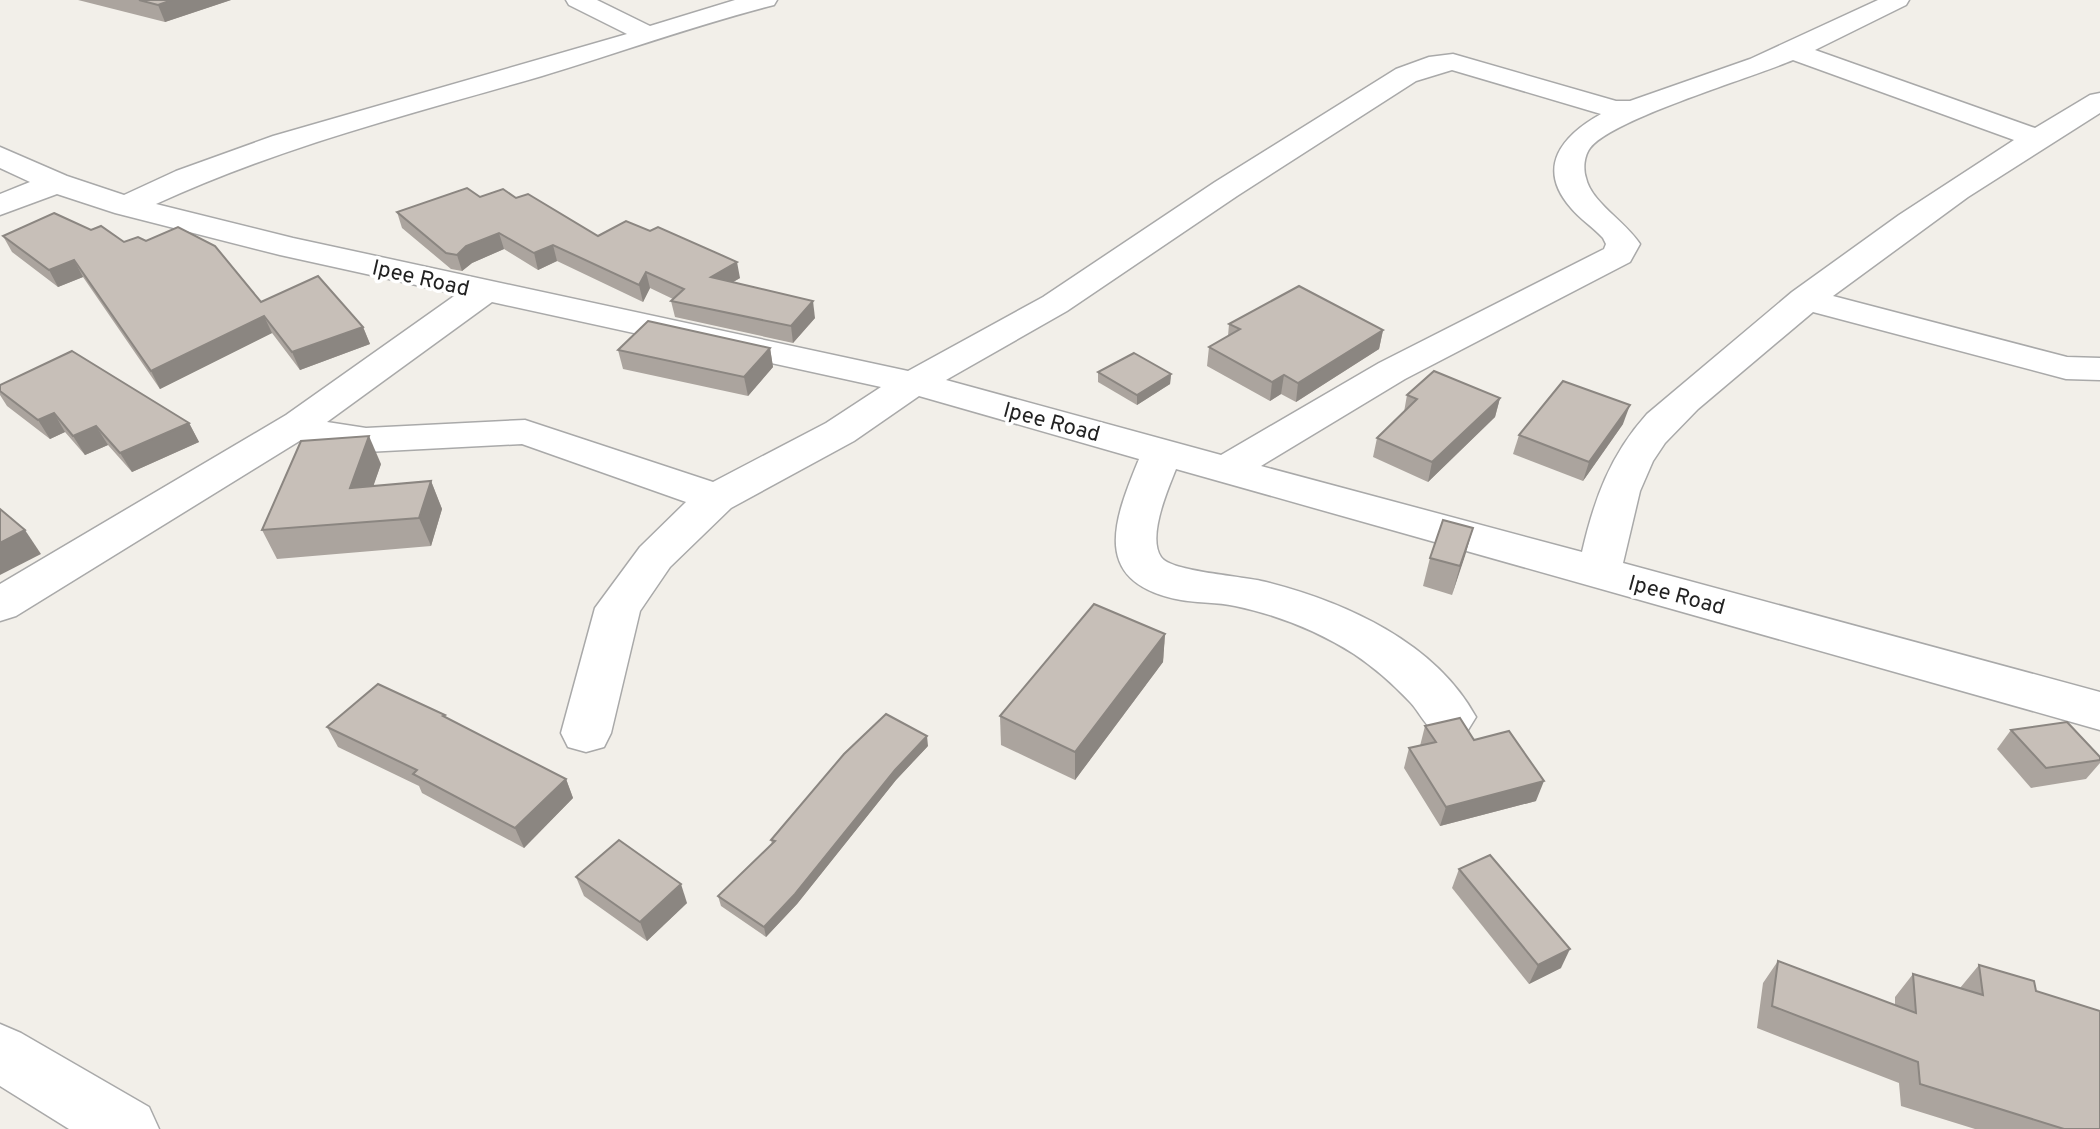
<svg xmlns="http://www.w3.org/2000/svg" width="2100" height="1129" font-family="Overpass,sans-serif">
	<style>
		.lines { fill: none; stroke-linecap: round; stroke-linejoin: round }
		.minor-casing { stroke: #a9a9a9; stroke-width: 3 }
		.minor { fill: #fff; fill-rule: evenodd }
		.wall { fill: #aba49e }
		.shaded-wall { fill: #8b8681 }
		.building { fill: #c7bfb8; stroke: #8b8681; stroke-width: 2 }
		.labels { text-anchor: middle; stroke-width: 7; stroke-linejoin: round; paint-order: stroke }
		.street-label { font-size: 22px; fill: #222; stroke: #fff }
	</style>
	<rect width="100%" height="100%" fill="#f2efe9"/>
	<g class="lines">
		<!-- minor casing -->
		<g class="minor-casing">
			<g id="minor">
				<path d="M 566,0 L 597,0 L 650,26 L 735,0 L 777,0 L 774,5 C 695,25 619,53 542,76 C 411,114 279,147 156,204 L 293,238 L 908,371 L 1043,297 L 1215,182 L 1396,69 L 1429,57 L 1453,54 L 1616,101 L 1630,101 L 1750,59 L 1878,0 L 1909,0 L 1906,5 L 1815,50 L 2035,128 L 2090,95 L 2100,93 L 2100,113 L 1968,197 L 1833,296 L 2067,357 L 2100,358 L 2100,380 L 2066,379 L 1813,312 L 1698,409 L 1665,443 L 1653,461 L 1640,491 L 1623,563 L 2100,692 L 2100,730 L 1176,469 C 1168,489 1147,537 1161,557 C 1171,572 1244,576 1266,582 C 1345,602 1435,642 1476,717 L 1468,730 C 1457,734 1445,738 1433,730 C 1424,724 1418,710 1410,702 C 1393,684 1375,668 1354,654 C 1318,631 1278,615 1235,606 C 1217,602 1199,603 1181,600 C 1090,583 1113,522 1139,459 L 919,396 L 854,441 L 731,508 L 670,567 L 640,611 L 611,733 L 604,747 L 586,752 L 568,747 L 561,733 L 595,608 L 640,547 L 686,502 L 522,444 L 366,452 L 323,448 L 301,440 L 16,616 L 0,621 L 0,584 L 286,415 L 457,294 L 280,255 L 115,213 L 57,194 L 0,215 L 0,194 L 30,182 L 0,168 L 0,147 L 67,176 L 124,195 L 176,171 L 273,136 L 627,34 L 569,5 ZM 1793,60 L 2014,140 L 1899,215 L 1792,292 L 1647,414 C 1610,455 1594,500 1582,552 L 1261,466 L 1405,379 L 1630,262 L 1640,244 C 1625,221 1591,202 1586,178 C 1583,169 1584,156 1590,148 C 1612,119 1751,78 1793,60 ZM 1452,70 L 1601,114 C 1563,135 1535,167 1571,208 C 1580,219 1593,227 1603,238 L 1606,244 L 1604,249 L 1379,363 L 1221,455 L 946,380 L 1067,311 L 1237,196 L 1416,81 ZM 492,302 L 881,387 L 826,423 L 713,482 L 525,420 L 366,428 L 327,422 Z"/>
				<path d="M 0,1024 L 21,1033 L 149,1107 L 159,1129 L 69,1129 L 0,1086 Z"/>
			</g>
		</g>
		<!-- minor -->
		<use href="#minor" class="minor"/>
	</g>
	<!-- wall -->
	<g class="wall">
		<path d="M 78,0 L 231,0 L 165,22 Z"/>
		<path d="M 480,197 L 516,198 L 598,236 L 740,278 L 733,282 L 815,318 L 793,343 L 675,317 L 671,301 L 673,299 L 650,288 L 643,302 L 557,261 L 538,270 L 504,249 L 472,263 L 462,271 L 451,269 L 402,228 L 397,212 Z"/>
		<path d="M 91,230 L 124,242 L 261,302 L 363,327 L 370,344 L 300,370 L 272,333 L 160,389 L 83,277 L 58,287 L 12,252 L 3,236 Z"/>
		<path d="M 1229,324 L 1383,330 L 1379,349 L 1296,402 L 1281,394 L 1270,401 L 1207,366 L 1209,347 L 1228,336 Z"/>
		<path d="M 770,348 L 773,367 L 748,396 L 623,369 L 618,350 Z"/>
		<path d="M 1098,372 L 1171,374 L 1170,384 L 1137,405 L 1098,382 Z"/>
		<path d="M 0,385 L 189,423 L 199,442 L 132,472 L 108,445 L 85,455 L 65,432 L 50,439 L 7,406 L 0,395 Z"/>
		<path d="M 1407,395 L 1500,398 L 1495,417 L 1428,482 L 1373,457 L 1377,438 L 1404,412 Z"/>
		<path d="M 1623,424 L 1583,481 L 1513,454 L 1519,435 Z"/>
		<path d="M 381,464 L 373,486 L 431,481 L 442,509 L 431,546 L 277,559 L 262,530 Z"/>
		<path d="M 1473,528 L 1452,595 L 1423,586 L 1430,558 Z"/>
		<path d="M 1165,634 L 1163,662 L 1075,780 L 1001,745 L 1000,716 Z"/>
		<path d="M 446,718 L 566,779 L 573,798 L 524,848 L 422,793 L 419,786 L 338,747 L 327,727 Z"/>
		<path d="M 1425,726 L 1474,740 L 1536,801 L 1440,826 L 1404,768 L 1409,748 L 1420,746 Z"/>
		<path d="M 2011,730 L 2100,757 L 2100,763 L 2086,779 L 2031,788 L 1997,749 Z"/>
		<path d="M 928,746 L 896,780 L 797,904 L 766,937 L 721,906 L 718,896 L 772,844 L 771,840 Z"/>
		<path d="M 1459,869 L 1561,968 L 1529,984 L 1452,888 Z"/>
		<path d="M 576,877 L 687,903 L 647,941 L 584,896 Z"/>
		<path d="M 1778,961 L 1895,1005 L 1895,997 L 1913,974 L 1960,988 L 1979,965 L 2036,991 L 2100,1129 L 1975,1129 L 1901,1106 L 1899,1083 L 1757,1028 L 1763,983 Z"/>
	</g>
	<!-- shaded-wall -->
	<g class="shaded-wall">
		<path d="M 172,0 L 231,0 L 165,22 L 158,5 Z"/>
		<path d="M 499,233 L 504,249 L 472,263 L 462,271 L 457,255 L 466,246 Z"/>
		<path d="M 553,245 L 557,261 L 538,270 L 534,253 Z"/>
		<path d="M 74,260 L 83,277 L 58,287 L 49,270 Z"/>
		<path d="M 737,262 L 740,278 L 714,293 L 711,277 Z"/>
		<path d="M 646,272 L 650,288 L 643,302 L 639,285 Z"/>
		<path d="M 813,301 L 815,318 L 793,343 L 791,326 Z"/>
		<path d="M 264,316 L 272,333 L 160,389 L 151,371 Z"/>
		<path d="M 363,327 L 370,344 L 300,370 L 292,352 Z"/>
		<path d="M 1383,330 L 1379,349 L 1296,402 L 1298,383 Z"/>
		<path d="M 770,348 L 773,367 L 748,396 L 744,377 Z"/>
		<path d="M 1171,374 L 1170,384 L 1137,405 L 1137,395 Z"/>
		<path d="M 1284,375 L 1281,394 L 1270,401 L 1272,382 Z"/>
		<path d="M 1500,398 L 1495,417 L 1428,482 L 1432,462 Z"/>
		<path d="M 1630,405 L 1623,424 L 1583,481 L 1589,462 Z"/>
		<path d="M 54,413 L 65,432 L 50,439 L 38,420 Z"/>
		<path d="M 189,423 L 199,442 L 132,472 L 120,453 Z"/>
		<path d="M 96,426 L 108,445 L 85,455 L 73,436 Z"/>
		<path d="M 369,436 L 381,464 L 363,516 L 350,488 Z"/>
		<path d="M 431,481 L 442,509 L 431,546 L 419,518 Z"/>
		<path d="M 1473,528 L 1465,556 L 1452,595 L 1460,566 Z"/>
		<path d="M 25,530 L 41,554 L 0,575 L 0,543 Z"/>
		<path d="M 1165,634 L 1163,662 L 1075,780 L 1075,752 Z"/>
		<path d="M 927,736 L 928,746 L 896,780 L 797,904 L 766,937 L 764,927 L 895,770 Z"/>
		<path d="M 566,779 L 573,798 L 524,848 L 515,828 Z"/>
		<path d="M 1544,781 L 1536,801 L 1440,826 L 1446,807 Z"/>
		<path d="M 681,884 L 687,903 L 647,941 L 640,922 Z"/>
		<path d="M 1570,949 L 1561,968 L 1529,984 L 1538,965 Z"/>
	</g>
	<!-- building -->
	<g class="building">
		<path d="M 139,0 L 172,0 L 158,5 Z"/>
		<path d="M 467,188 L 480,197 L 503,189 L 516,198 L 528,194 L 598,236 L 626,221 L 650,231 L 658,227 L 737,262 L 711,277 L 813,301 L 791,326 L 671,301 L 684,289 L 646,272 L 639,285 L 553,245 L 534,253 L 499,233 L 466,246 L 457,255 L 446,253 L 397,212 Z"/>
		<path d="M 54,213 L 91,230 L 101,226 L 124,242 L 138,237 L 146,241 L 178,227 L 215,246 L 261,302 L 318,276 L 363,327 L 292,352 L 264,316 L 151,371 L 74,260 L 49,270 L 3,236 Z"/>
		<path d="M 1299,286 L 1383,330 L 1298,383 L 1284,375 L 1272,382 L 1209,347 L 1240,329 L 1229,324 Z"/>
		<path d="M 648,321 L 770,348 L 744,377 L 618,350 Z"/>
		<path d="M 72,351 L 189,423 L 120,453 L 96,426 L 73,436 L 54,413 L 38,420 L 0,391 L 0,385 Z"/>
		<path d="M 1134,353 L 1171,374 L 1137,395 L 1098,372 Z"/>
		<path d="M 1434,371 L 1500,398 L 1432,462 L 1377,438 L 1417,399 L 1407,395 Z"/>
		<path d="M 1563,381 L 1630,405 L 1589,462 L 1519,435 Z"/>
		<path d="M 369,436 L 350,488 L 431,481 L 419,518 L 262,530 L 301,441 Z"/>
		<path d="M 0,509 L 25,530 L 0,543 Z"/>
		<path d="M 1443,520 L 1473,528 L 1460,566 L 1430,558 Z"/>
		<path d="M 1094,604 L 1165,634 L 1075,752 L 1000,716 Z"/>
		<path d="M 378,684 L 445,715 L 443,716 L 566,779 L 515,828 L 413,774 L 417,770 L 327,727 Z"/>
		<path d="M 886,714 L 927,736 L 895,770 L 795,894 L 764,927 L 718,896 L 775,841 L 771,840 L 844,754 Z"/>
		<path d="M 1460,718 L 1474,740 L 1509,731 L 1544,781 L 1446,807 L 1409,748 L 1436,742 L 1425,726 Z"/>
		<path d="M 2067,722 L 2100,757 L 2100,760 L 2046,768 L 2011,730 Z"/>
		<path d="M 619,840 L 681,884 L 640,922 L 576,877 Z"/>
		<path d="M 1490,855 L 1570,949 L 1538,965 L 1459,869 Z"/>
		<path d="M 1778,961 L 1916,1013 L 1913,974 L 1983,995 L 1979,965 L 2034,981 L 2036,991 L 2100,1011 L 2100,1129 L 2064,1129 L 1920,1084 L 1918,1062 L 1772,1006 Z"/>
	</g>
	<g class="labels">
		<!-- street labels -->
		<g class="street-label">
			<text transform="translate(421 277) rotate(13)" y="8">Ipee Road</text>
			<text transform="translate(1052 421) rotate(15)" y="8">Ipee Road</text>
			<text transform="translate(1677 594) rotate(15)" y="8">Ipee Road</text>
		</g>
	</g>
</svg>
